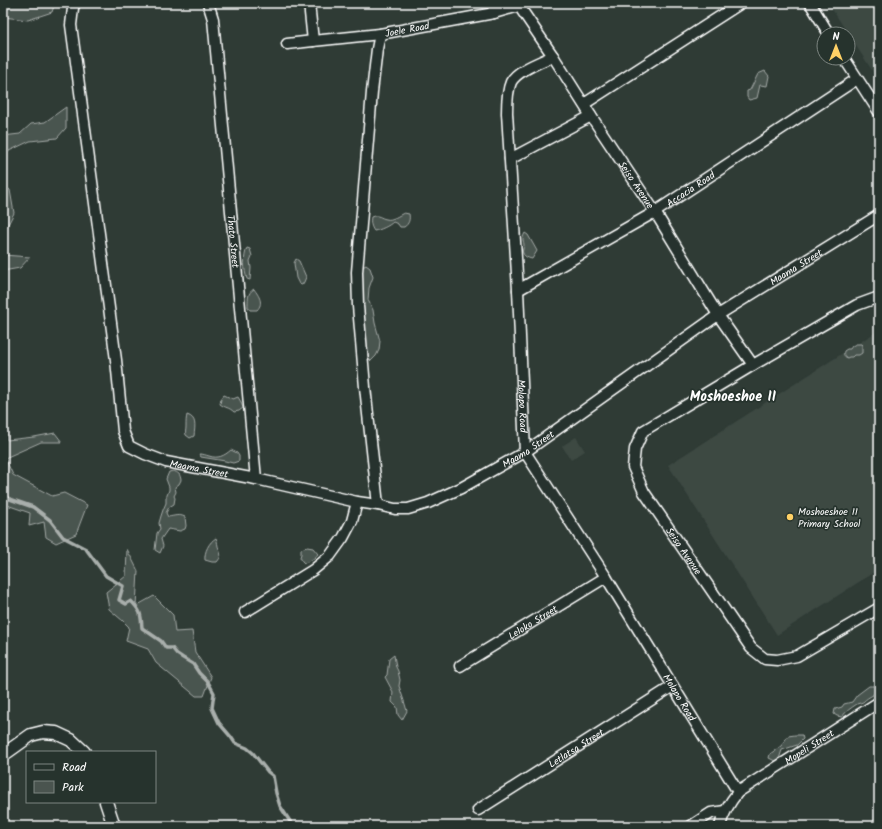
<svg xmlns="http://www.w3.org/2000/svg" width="882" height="829" font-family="Kalam,sans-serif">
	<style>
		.built { fill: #3c4842 }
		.green { fill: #4a544f; stroke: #a4aaa7 }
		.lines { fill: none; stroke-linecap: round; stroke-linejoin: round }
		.stream { stroke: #a9afac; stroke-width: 3.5 }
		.minor-casing { stroke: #fff; stroke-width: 13 }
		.tertiary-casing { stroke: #fff; stroke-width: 15 }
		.minor { stroke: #26332d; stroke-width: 10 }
		.tertiary { stroke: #26332d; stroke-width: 12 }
		.poi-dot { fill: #ffd166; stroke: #26332d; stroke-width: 1.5 }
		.labels { text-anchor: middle; stroke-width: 3.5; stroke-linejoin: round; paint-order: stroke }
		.street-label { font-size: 10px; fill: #fff; stroke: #26332d }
		.poi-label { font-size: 10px; fill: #fff; stroke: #26332d; text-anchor: start }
		.district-label { font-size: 14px; font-weight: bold; fill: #fff; stroke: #26332d }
	</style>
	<rect width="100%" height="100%" fill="#2f3b35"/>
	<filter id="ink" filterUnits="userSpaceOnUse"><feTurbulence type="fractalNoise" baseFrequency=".025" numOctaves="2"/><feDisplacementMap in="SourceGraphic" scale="8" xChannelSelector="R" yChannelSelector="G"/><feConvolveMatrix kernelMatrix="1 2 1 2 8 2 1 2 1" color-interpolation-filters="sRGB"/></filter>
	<g filter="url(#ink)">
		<!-- built -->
		<g class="built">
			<path d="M 828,3 L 879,3 L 879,81 Z"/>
			<path d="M 879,330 L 879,569 L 777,635 L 668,465 Z"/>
			<path d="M 576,437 L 585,451 L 571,460 L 562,446 Z"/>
		</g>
		<!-- green -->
		<g class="green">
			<path d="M 3,3 L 55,3 L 52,12 L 28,20 L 3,17 Z"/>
			<path d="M 765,71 L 769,76 L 767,86 L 760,85 L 757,98 L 749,100 L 747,97 L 747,91 L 750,90 L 758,74 Z"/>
			<path d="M 66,107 L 66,128 L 57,138 L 30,141 L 9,151 L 3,159 L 3,136 L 20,134 L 31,124 L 45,122 Z"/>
			<path d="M 3,185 L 10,190 L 14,213 L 3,234 Z"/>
			<path d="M 404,213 L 409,214 C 410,219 409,224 404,227 L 400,227 L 398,224 L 393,222 C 389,226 380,230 374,231 C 371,227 370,222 371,217 C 379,214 380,218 386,219 C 392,221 399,215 404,213 Z"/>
			<path d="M 525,233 L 528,235 L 537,251 L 532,259 C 527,258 521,255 523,249 C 523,248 524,247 524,246 C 524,240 521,240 525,233 Z"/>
			<path d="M 247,248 L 250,249 L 252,256 L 250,261 L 251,268 L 250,280 L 247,279 C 244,270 243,257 247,248 Z"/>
			<path d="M 3,255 L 30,257 L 20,268 L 3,271 Z"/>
			<path d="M 296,259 L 299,261 L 306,277 L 304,282 L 302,285 L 299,284 L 296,278 L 294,263 Z"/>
			<path d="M 366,265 L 370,268 L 373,277 L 369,288 L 368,300 L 373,310 L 375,323 L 380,341 L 379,350 L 376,356 L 371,361 L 367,357 L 368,353 L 364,335 L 364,312 L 362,301 L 361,268 Z"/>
			<path d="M 254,289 C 259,296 264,303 257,310 L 250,310 L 248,307 C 248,300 247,293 254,289 Z"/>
			<path d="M 856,344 L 861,344 L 862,345 L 862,353 L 859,355 L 854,355 L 852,357 L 849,357 L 847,358 C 844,356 843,355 844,351 L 847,349 L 850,349 L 852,346 Z"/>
			<path d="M 224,395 L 233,399 L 238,397 L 241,402 L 243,408 L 239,411 L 234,412 C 229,407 225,408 220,404 L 221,399 Z"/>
			<path d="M 3,406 L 5,409 L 7,440 L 34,437 L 55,433 L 62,442 L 41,442 L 5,458 L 13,475 L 52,496 L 64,493 L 87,505 L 76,534 L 56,543 L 46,537 L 44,522 L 29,526 L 30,513 L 7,505 L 3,506 Z"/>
			<path d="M 187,415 C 197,418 195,426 194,436 L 190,438 L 186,435 C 185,432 186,430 186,427 C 186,422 186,419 187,415 Z"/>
			<path d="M 231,450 L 237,453 L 239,456 L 239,461 L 233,463 L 225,461 L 201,457 L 199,454 C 204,454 205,455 209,456 C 218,459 224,456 231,450 Z"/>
			<path d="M 173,471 C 179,473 180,474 181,480 L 179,484 L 175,487 L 176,492 L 174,496 L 175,498 L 174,504 L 169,507 L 166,513 L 168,517 C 175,516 179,514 185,517 L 186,526 L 185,529 L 180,531 L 168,529 L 161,539 L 163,546 L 160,553 L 155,550 L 157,533 L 160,529 L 159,523 L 161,516 L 163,510 L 166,503 L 166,498 L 169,490 L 169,487 L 166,479 L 169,472 Z"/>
			<path d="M 216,538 C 218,542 217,545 219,549 C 221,555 222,556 217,562 L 212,562 L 205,560 C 204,552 209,542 216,538 Z"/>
			<path d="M 307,547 L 313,548 L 318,554 C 315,558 309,562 304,563 L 302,561 L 300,557 L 301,554 L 301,549 Z"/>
			<path d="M 127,549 L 138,571 L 136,606 L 154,596 L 173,615 L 175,632 L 192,631 L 195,652 L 211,677 L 204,696 L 196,696 L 156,663 L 148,649 L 126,641 L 129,627 L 123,621 L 109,609 L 106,592 L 126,576 Z"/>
			<path d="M 394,655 L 396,667 L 398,671 L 400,680 L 399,686 L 404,701 L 407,711 L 402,720 L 398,715 L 397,707 L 392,702 L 393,692 L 385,677 L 387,675 L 389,659 Z"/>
			<path d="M 869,686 L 875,686 L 875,691 L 873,695 C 869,697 866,699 863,702 C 861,703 859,703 857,704 C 851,708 846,711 842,717 L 837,716 L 834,714 L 835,709 L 842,707 L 844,704 L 852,702 L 857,695 Z"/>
			<path d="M 795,735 L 802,735 L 803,739 L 797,745 L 782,750 L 779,759 L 775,761 L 769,758 L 770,754 L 781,746 L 788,736 Z"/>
		</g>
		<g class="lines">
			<!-- stream -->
			<path class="stream" d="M 3,494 L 7,498 L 33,507 L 50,520 L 63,537 L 86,549 L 106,576 L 123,586 L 119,600 L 126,604 L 131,601 C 141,611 141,614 142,628 L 161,641 L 166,648 L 172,648 L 177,654 L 183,658 L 193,664 L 199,673 L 208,682 L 214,693 L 212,708 L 219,723 L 231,737 L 235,743 L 247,748 L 253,753 L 268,772 L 273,776 L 276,793 L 280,806 L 293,826"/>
			<!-- minor casing -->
			<g class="minor-casing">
				<g id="minor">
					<path id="s1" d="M 75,3 L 73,8 L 71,25 L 116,360 L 123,431 L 129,446 L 145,454 L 166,462 L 256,479 L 357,502 L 378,505 L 395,509 L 408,509 L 428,503 L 461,488 L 525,452 L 718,315 L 879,215"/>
					<path id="s2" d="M 208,3 L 213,19 L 256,479"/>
					<path d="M 309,3 L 313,41"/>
					<path d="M 493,3 L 494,13"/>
					<path d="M 810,3 L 829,34"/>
					<path id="s3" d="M 519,6 L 553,56 L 591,116 L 655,212 L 718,315 L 753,365"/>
					<path id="s4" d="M 287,44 L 313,41 L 380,34 L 494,13 L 519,6 L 524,3"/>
					<path id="s5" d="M 553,56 C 541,62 517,70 511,82 C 507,91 507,103 507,113 L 518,290 L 525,452 L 606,577 L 738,792"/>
					<path d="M 844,58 L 879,112"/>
					<path d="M 584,104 L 741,3"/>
					<path d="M 510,159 L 591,116"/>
					<path id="s6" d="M 518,290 L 655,212 L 857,79"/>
					<path id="s7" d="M 879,297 L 857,305 L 753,365 L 643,431 L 635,449 L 633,467 L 644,492 L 751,648 L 765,659 L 777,660 L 797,656 L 879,608"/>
					<path d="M 378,505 L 365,387 L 358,306 L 357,272 L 372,92 L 377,49 L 380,34"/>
					<path d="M 245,612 L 313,570 L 330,556 L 343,538 L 352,521 L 357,502"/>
					<path id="s8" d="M 460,666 L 606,577"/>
					<path id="s9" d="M 478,810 L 673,686"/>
					<path d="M 691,826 L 711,813 L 725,811"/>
					<path id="s10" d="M 720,826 C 723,813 730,802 738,792 L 879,702"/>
				</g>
			</g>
			<!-- tertiary casing -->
			<g class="tertiary-casing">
				<g id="tertiary">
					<path d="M 3,755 L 31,735 L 43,732 L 56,733 L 71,740 L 84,752"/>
					<path d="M 106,802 L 114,826"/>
				</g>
			</g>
			<!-- minor -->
			<use href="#minor" class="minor"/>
			<!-- tertiary -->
			<use href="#tertiary" class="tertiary"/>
		</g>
	</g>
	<!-- markers -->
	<circle class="poi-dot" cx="790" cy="517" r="4"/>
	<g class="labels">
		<!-- street labels -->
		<g class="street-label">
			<text dy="4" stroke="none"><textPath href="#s4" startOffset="121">Joele Road</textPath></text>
			<text dy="4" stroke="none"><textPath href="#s3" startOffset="214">Seiso Avenue</textPath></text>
			<text dy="4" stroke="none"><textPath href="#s6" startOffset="200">Accacia Road</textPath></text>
			<text dy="4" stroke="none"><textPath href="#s2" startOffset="240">Thato Street</textPath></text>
			<text dy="4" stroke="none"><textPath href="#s1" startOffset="1194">Maama Street</textPath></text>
			<text dy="4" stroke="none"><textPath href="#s5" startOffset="375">Molapo Road</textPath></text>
			<text dy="4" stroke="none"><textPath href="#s1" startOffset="870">Maama Street</textPath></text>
			<text dy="4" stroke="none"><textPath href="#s1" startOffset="522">Maama Street</textPath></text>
			<text dy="4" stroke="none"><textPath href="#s7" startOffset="408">Seiso Avenue</textPath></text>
			<text dy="4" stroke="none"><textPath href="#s8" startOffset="85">Leloko Street</textPath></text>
			<text dy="4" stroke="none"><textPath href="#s5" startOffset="711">Molapo Road</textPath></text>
			<text dy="4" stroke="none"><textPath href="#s10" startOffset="123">Mopeli Street</textPath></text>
			<text dy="4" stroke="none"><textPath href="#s9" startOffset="116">Letlatsa Street</textPath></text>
		</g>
		<!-- poi labels -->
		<g class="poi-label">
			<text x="798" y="515">Moshoeshoe II<tspan x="798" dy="12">Primary School</tspan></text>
		</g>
		<!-- district labels -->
		<g class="district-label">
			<text x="733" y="401">Moshoeshoe II</text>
		</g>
	</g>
	<!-- margin -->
	<rect width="882" height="829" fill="none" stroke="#26332d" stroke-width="16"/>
	<rect x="8" y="8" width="866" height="813" fill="none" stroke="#fff" stroke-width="1.5" filter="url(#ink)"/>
	<!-- legend -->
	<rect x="26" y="751" width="130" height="52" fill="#26332d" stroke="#7d8581"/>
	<rect x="34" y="764" width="20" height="6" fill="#26332d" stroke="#7d8581"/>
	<text x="62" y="771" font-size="12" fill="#ffffff">Road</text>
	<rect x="34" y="781" width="20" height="12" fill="#4a544f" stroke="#7d8581"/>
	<text x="62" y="791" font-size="12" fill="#ffffff">Park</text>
	<!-- north arrow -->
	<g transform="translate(836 46)"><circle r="19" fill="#26332d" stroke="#7d8581"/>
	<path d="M0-3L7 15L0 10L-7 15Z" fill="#ffd166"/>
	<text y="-6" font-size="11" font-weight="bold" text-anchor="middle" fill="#ffffff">N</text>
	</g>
</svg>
